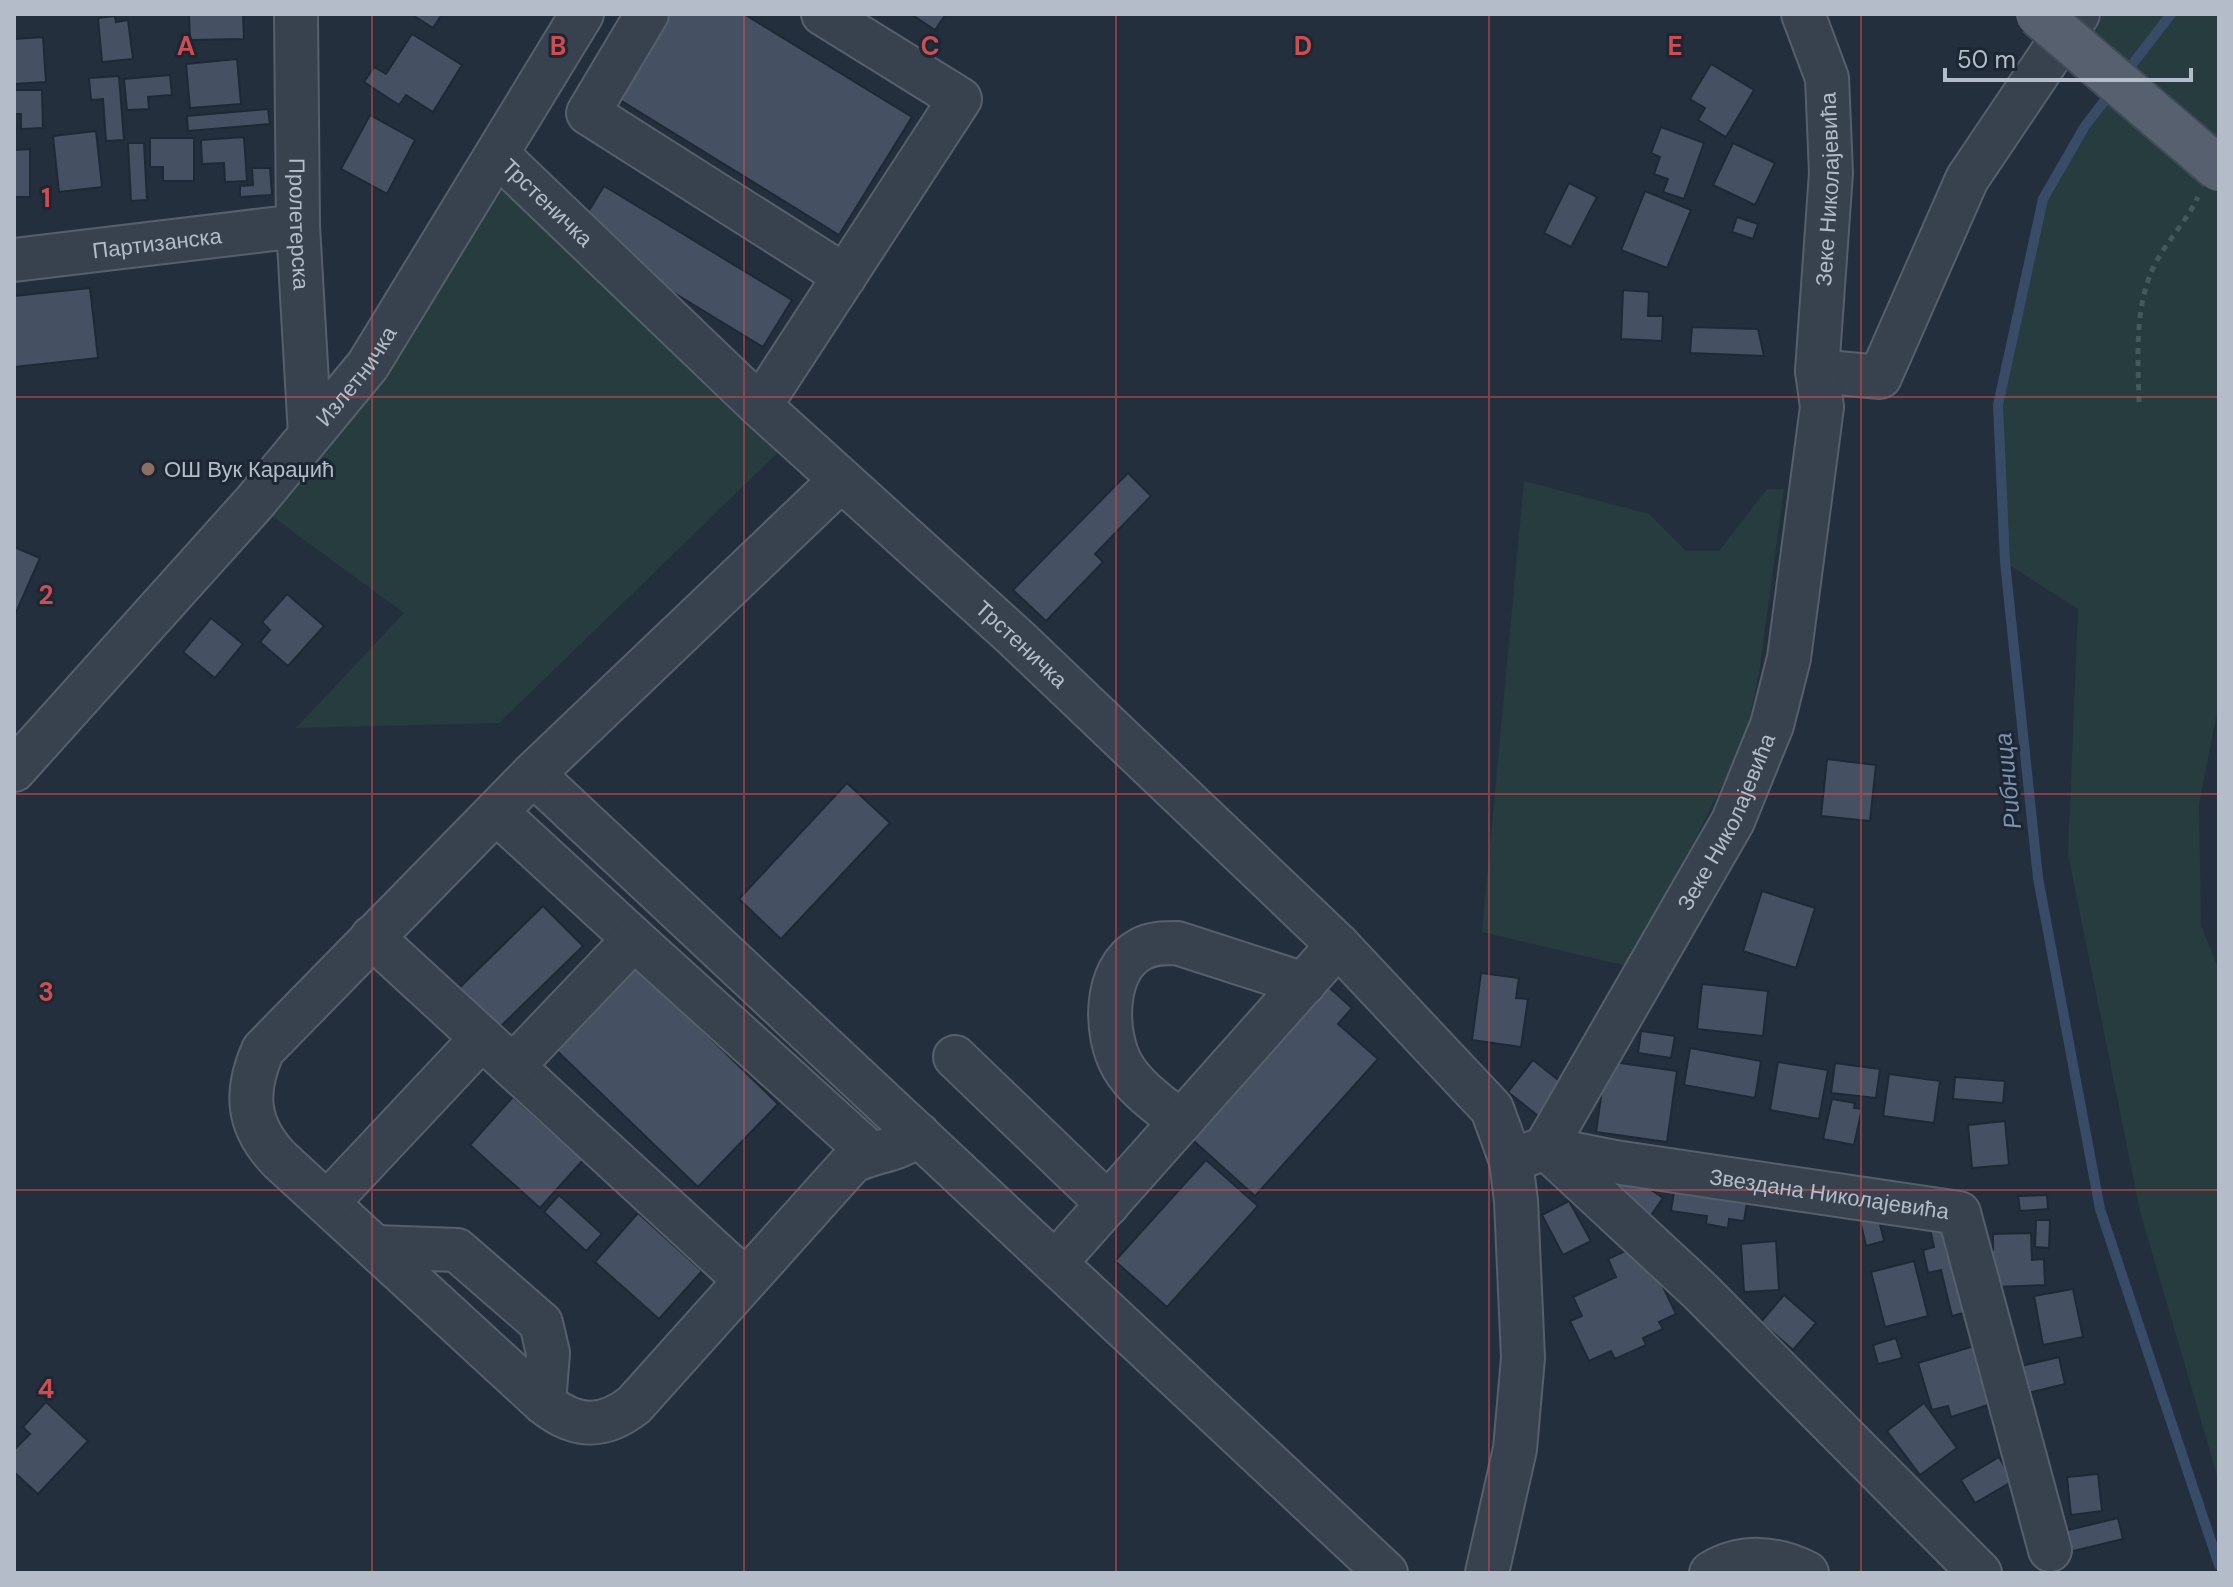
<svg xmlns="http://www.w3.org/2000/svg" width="2233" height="1587" font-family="'DM Sans',sans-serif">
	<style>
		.green { fill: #263c3f }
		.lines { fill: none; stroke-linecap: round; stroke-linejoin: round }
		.stream { stroke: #394c67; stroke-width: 10 }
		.building { fill: #455162; stroke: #1f2835; stroke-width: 2 }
		.minor-casing { stroke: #565f6c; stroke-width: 46 }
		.path { stroke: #44595c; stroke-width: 5; stroke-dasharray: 6 6; stroke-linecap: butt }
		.minor { stroke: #38414e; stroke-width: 42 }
		.major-bridge-casing { stroke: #414a57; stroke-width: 48; stroke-linecap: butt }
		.major-bridge { stroke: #56606e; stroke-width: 44 }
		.grid { fill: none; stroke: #ce4d50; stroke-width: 2; stroke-opacity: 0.55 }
		.education-dot { fill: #8d6e63; stroke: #1d2633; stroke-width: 3 }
		.labels { text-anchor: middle; stroke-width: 6; stroke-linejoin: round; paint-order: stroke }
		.street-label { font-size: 22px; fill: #b4bcc9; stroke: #1d2633 }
		.poi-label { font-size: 22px; fill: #b4bcc9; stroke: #1d2633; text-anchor: start }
		.water-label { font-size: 24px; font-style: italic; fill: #7c92b1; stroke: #1d2633 }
		.grid-label { font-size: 26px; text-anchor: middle; font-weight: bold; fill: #ce4d50; stroke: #1d2633; stroke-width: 6; stroke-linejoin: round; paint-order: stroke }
	</style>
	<rect width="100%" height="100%" fill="#242f3e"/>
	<!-- green -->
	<g class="green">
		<path d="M 2039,14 L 2219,14 L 2219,702 L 2199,804 L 2201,925 L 2219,970 L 2219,1482 L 2140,1211 L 2068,854 L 2078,609 L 2005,562 L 1998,405 L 2043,199 L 2085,126 L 2125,74 Z"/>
		<path d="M 497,154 L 794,437 L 499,723 L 296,728 L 404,613 L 254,503 Z"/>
		<path d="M 1524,481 L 1649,514 L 1686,551 L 1719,551 L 1767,489 L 1784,489 L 1759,673 L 1745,740 L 1631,967 L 1482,932 Z"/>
	</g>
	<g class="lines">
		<!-- stream -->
		<g class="stream">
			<path d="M 2124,75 L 2171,14"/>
			<path d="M 2112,91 L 2085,126 L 2043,199 L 1998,405 L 2005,562 L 2038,878 L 2100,1209 L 2219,1565"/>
		</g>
	</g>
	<!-- building -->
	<g class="building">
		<path d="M 189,14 L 243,14 L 244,39 L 190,40 Z"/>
		<path d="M 411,14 L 442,14 L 433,28 Z"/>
		<path d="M 662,14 L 744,14 L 912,117 L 839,235 L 612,95 Z"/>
		<path d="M 911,14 L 946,14 L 935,30 Z"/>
		<path d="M 115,16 L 116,22 L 128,20 L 133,59 L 102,62 L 98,18 Z"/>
		<path d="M 412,34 L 462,65 L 433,112 L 406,95 L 399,105 L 364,82 L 374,67 L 386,74 Z"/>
		<path d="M 43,37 L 46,82 L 14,84 L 14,39 Z"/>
		<path d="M 237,59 L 241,104 L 190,108 L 186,64 Z"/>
		<path d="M 1711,64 L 1754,90 L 1726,137 L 1698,120 L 1705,108 L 1690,99 Z"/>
		<path d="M 170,75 L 172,95 L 148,97 L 149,109 L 127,110 L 124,79 Z"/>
		<path d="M 119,76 L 124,140 L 106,141 L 103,99 L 91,100 L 89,78 Z"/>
		<path d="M 14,90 L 42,90 L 43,128 L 21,129 L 21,114 L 14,114 Z"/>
		<path d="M 268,109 L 270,124 L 188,131 L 187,116 Z"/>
		<path d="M 370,115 L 415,140 L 387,194 L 341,169 Z"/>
		<path d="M 1661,127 L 1704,143 L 1684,199 L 1663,192 L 1668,179 L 1654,174 L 1660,157 L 1651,153 Z"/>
		<path d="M 96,131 L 102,187 L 59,192 L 53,136 Z"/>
		<path d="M 244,137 L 247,181 L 225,182 L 224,163 L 202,164 L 201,140 Z"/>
		<path d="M 150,138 L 194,138 L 194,181 L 163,181 L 163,167 L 150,167 Z"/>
		<path d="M 128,143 L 144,143 L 147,200 L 131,201 Z"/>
		<path d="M 1733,143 L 1775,163 L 1755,205 L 1713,185 Z"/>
		<path d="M 30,149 L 30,197 L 14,197 L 14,150 Z"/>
		<path d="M 252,168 L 270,168 L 272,195 L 240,197 L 240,186 L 253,185 Z"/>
		<path d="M 1569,183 L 1597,197 L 1571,247 L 1544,233 Z"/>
		<path d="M 604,186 L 792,300 L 763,347 L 620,260 L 582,222 Z"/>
		<path d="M 1645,191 L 1691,210 L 1667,268 L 1621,250 Z"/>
		<path d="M 1737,217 L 1758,224 L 1753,239 L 1732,232 Z"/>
		<path d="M 90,288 L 98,358 L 14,367 L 14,296 Z"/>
		<path d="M 1623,290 L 1649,292 L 1648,316 L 1663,316 L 1662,341 L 1621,339 Z"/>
		<path d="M 1692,327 L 1758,329 L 1764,356 L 1690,353 Z"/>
		<path d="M 1128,473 L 1151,496 L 1095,554 L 1103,562 L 1046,621 L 1013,590 Z"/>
		<path d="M 14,547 L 40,558 L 14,617 Z"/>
		<path d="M 287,594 L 324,626 L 288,666 L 260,642 L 270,630 L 262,622 Z"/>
		<path d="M 211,618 L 243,644 L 215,678 L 183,652 Z"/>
		<path d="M 1827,759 L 1876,765 L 1870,821 L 1821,816 Z"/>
		<path d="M 847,783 L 890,823 L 781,939 L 739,899 Z"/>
		<path d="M 1762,891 L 1815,908 L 1796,968 L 1743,951 Z"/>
		<path d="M 543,906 L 583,946 L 497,1030 L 457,990 Z"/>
		<path d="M 634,964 L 778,1104 L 698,1187 L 553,1047 Z"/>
		<path d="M 1481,973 L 1519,978 L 1516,998 L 1528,999 L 1521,1047 L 1472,1040 Z"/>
		<path d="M 1323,982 L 1352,1008 L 1338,1024 L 1378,1059 L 1255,1196 L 1186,1134 Z"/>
		<path d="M 1702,984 L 1768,991 L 1763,1036 L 1697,1029 Z"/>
		<path d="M 1641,1031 L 1675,1036 L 1671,1058 L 1638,1053 Z"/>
		<path d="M 1690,1048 L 1761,1061 L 1755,1098 L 1684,1085 Z"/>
		<path d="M 1533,1060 L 1567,1087 L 1542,1119 L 1508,1092 Z"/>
		<path d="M 1606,1061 L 1677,1071 L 1667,1142 L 1596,1132 Z"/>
		<path d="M 1778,1062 L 1828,1070 L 1819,1119 L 1770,1110 Z"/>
		<path d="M 1835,1063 L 1880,1069 L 1876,1098 L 1831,1093 Z"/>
		<path d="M 1889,1074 L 1940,1081 L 1934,1123 L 1883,1116 Z"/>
		<path d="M 1955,1077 L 2005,1081 L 2003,1103 L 1953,1099 Z"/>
		<path d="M 513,1097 L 583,1160 L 540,1208 L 470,1145 Z"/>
		<path d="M 1832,1099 L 1855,1103 L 1854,1108 L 1862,1109 L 1854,1145 L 1823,1139 Z"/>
		<path d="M 2005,1121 L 2009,1165 L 1972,1168 L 1968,1125 Z"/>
		<path d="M 1206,1160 L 1258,1206 L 1167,1307 L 1115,1261 Z"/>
		<path d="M 1599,1171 L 1626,1173 L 1663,1198 L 1647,1221 Z"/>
		<path d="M 1675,1185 L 1748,1196 L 1744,1221 L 1729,1219 L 1728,1228 L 1706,1224 L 1707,1216 L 1671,1211 Z"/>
		<path d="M 559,1195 L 602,1234 L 586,1251 L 544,1212 Z"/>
		<path d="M 2047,1195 L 2048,1209 L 2020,1211 L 2018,1196 Z"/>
		<path d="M 1569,1201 L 1591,1241 L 1563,1255 L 1542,1215 Z"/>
		<path d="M 638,1213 L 702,1271 L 659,1319 L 595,1262 Z"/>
		<path d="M 1878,1216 L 1884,1241 L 1866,1246 L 1860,1220 Z"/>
		<path d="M 2036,1220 L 2050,1220 L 2049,1248 L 2035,1247 Z"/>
		<path d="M 1950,1225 L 1970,1311 L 1952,1316 L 1941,1270 L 1928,1273 L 1923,1250 L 1934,1247 L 1930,1229 Z"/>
		<path d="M 2031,1233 L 2032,1260 L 2044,1259 L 2045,1285 L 1994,1287 L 1985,1251 L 1993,1250 L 1993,1234 Z"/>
		<path d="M 1776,1241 L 1779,1290 L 1744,1292 L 1741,1244 Z"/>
		<path d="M 1642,1243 L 1676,1314 L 1659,1322 L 1663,1329 L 1643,1338 L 1646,1345 L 1615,1359 L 1611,1351 L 1589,1361 L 1570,1321 L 1582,1316 L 1573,1297 L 1616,1277 L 1608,1259 Z"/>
		<path d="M 1914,1261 L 1928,1316 L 1885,1327 L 1871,1272 Z"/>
		<path d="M 2073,1289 L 2083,1337 L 2043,1345 L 2034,1296 Z"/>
		<path d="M 1784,1295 L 1816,1323 L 1793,1350 L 1761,1322 Z"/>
		<path d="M 1896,1338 L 1902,1358 L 1878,1364 L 1873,1345 Z"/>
		<path d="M 1974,1346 L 1991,1404 L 1951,1417 L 1948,1406 L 1932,1410 L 1918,1363 Z"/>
		<path d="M 2059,1357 L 2065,1384 L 2028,1393 L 2021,1366 Z"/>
		<path d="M 46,1402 L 88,1441 L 38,1494 L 14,1472 L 14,1450 L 30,1434 L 23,1427 Z"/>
		<path d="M 1924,1403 L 1957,1448 L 1920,1475 L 1887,1431 Z"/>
		<path d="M 1999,1457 L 2013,1481 L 1975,1503 L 1961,1480 Z"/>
		<path d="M 2098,1474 L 2102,1511 L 2071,1515 L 2067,1477 Z"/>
		<path d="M 2118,1518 L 2123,1539 L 2065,1553 L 2060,1532 Z"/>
	</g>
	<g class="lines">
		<!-- minor casing -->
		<g class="minor-casing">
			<g id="minor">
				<path id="s1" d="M 296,14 L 298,226 L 310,435"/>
				<path d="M 647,14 L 588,113 L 845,276"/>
				<path id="s2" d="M 497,154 L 760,406 L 1016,638 L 1338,945 L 1492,1109 L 1511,1161 L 1516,1201 L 1523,1358 L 1515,1449 L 1487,1573"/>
				<path id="s3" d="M 14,260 L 298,226"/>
				<path d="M 1817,371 L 1880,377 L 1967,179 L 2078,14"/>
				<path d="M 760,406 L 960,99 L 823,14"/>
				<path d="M 841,480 L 533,774 L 1386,1573"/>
				<path id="s4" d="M 14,770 L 254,503 L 368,365 L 582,14"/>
				<path d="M 533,774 L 263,1050 C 244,1093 247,1126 280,1160 L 544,1403 C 575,1428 602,1430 634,1405 L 852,1162 C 875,1150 898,1152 918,1134"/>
				<path d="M 496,812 L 634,939"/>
				<path d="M 372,937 L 745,1280"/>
				<path d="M 955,1057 L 1108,1204"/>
				<path d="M 513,1066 L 634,939 L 870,1153"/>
				<path d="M 1181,1122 C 1161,1106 1136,1089 1123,1067 C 1104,1035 1103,969 1141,949 C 1152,943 1164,943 1177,943 L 1304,984"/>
				<path d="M 1545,1147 L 1700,1291 L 1980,1573"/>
				<path id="s5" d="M 1545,1148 L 1615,1162 L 1959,1213 L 2050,1550"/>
				<path id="s6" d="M 1511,1161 L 1545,1148 L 1733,821 L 1772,725 L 1789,658 L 1822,407 L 1817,371 L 1831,173 L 1827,78 L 1803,14"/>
				<path d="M 327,1203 L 482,1038"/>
				<path d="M 375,1247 L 457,1250 L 541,1323 L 548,1353 L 544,1403"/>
				<path d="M 1055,1263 L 1338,945"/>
				<path d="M 1711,1573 C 1742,1554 1776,1557 1807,1573"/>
			</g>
		</g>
		<!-- path -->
		<path class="path" d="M 2139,402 C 2138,357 2134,308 2154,266 C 2166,242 2186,222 2198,197"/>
		<!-- minor -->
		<use href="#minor" class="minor"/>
		<!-- major-bridge casing -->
		<g class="major-bridge-casing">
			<path id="major-bridge" d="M 2038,14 L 2219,169"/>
		</g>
		<!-- major-bridge -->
		<use href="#major-bridge" class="major-bridge"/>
	</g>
	<!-- grid -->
	<path class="grid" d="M 372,14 L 372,1573M 744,14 L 744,1573M 1116,14 L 1116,1573M 1489,14 L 1489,1573M 1861,14 L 1861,1573M 14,397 L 2219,397M 14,794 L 2219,794M 14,1190 L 2219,1190"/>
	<!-- markers -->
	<circle class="education-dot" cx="148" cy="469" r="8"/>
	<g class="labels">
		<!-- street labels -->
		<g class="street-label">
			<text dy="8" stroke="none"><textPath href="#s6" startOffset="1058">Зеке Николајевића</textPath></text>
			<text dy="8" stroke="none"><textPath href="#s2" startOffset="70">Трстеничка</textPath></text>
			<text dy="8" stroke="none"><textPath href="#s1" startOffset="210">Пролетерска</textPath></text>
			<text dy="8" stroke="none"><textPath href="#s3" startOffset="144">Партизанска</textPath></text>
			<text dy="8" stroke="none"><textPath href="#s4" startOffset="522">Излетничка</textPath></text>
			<text dy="8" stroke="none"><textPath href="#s2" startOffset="718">Трстеничка</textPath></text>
			<text dy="8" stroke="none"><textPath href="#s6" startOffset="410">Зеке Николајевића</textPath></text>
			<text dy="8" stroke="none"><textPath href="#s5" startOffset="288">Звездана Николајевића</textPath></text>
		</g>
		<!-- poi labels -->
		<g class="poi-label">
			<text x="164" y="477">ОШ Вук Караџић</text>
		</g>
		<!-- water labels -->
		<g class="water-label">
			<text transform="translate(2008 781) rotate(-96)" y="8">Рибница</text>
		</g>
	</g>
	<g class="grid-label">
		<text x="186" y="55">A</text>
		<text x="558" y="55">B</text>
		<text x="930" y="55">C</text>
		<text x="1303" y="55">D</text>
		<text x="1675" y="55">E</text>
		<text x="46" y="207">1</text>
		<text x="46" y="604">2</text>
		<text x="46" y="1001">3</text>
		<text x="46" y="1398">4</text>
	</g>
	<!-- border -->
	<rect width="2233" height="1587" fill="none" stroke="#b4bcc9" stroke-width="32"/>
	<!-- scale -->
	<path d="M1945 68v12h246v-12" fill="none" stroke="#b4bcc9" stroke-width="4"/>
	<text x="1957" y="68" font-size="24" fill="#b4bcc9" stroke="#1d2633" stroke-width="6" paint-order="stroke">50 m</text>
</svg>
